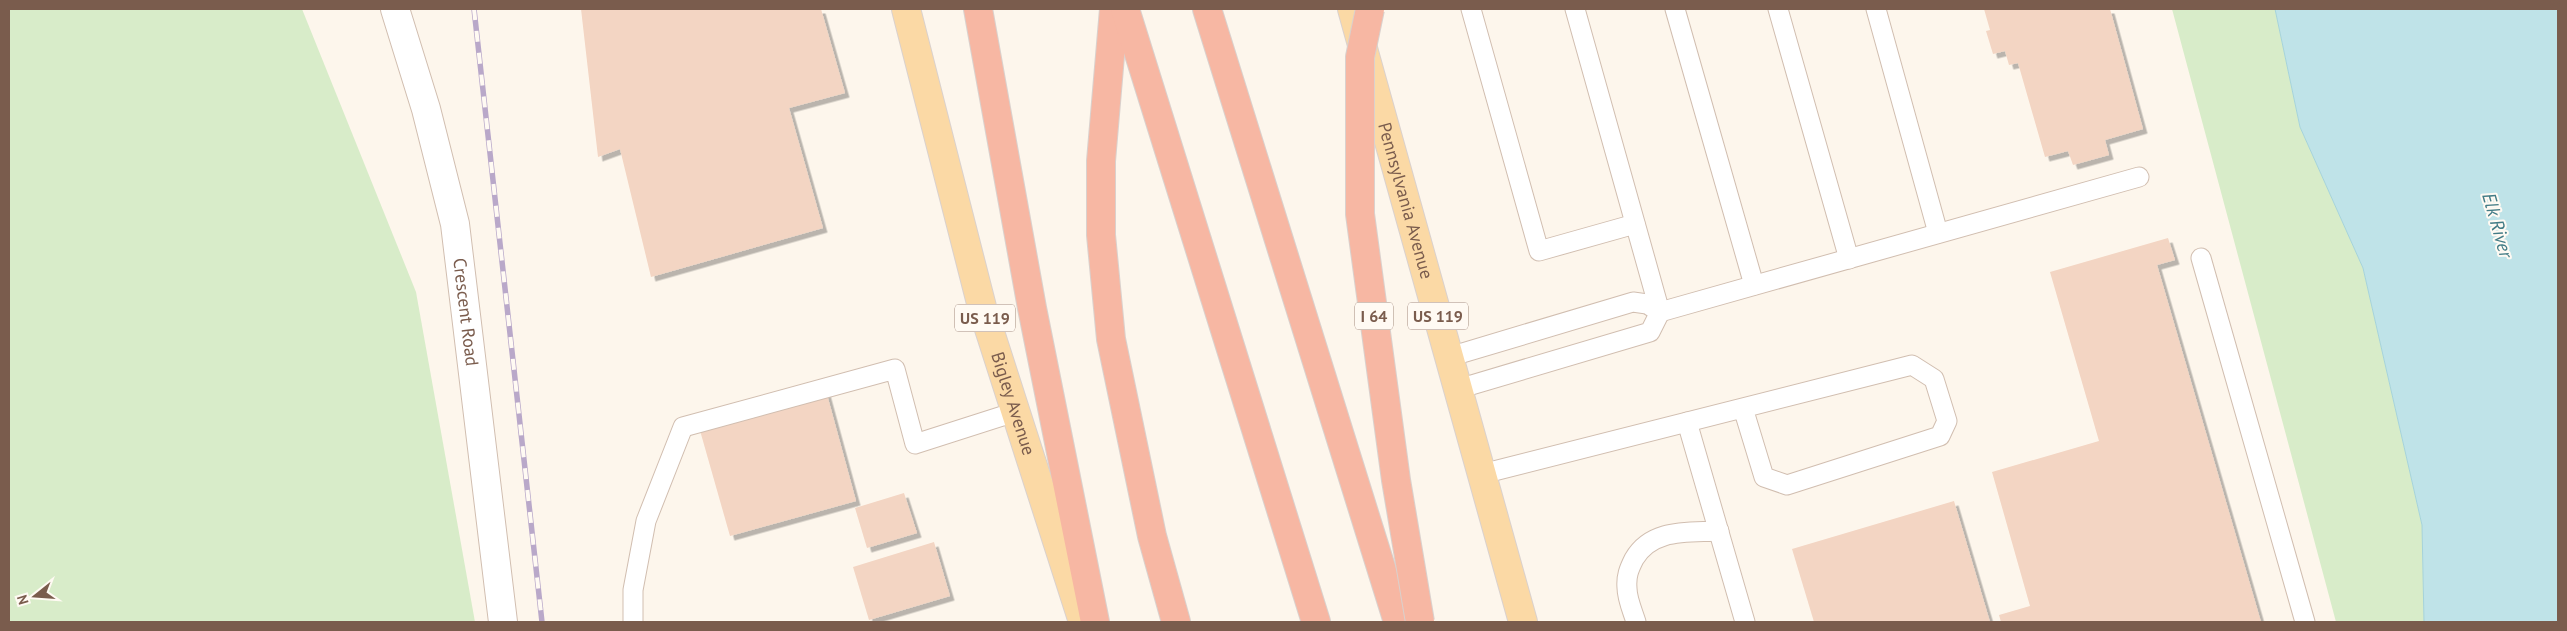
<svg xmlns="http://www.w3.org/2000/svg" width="2567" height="631" font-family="'PT Sans',sans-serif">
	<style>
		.green { fill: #d8ecc9 }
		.water { fill: #bfe3e8; stroke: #a5d3da }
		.building { fill: #f3d5c3; filter: url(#shadow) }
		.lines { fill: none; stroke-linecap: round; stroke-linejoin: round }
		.lane-casing { stroke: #d1beb0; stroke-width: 21 }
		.street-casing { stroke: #d1beb0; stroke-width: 30 }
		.primary-casing { stroke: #dad1cd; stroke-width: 30 }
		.highway-casing { stroke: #dad1cd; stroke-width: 30 }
		.lane { stroke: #fff; stroke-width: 19 }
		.street { stroke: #fff; stroke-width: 28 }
		.primary { stroke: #fbd9a5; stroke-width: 28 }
		.highway { stroke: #f7b7a3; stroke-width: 28 }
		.rail-casing { stroke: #b9a8c9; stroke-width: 5.5 }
		.rail { stroke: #fffaf3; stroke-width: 4; stroke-dasharray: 11; stroke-linecap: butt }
		.highway-bridge-casing { stroke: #dad1cd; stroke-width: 30; stroke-linecap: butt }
		.highway-bridge { stroke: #f7b7a3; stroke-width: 28 }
		.labels { text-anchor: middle; stroke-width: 4; stroke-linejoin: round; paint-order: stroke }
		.shield { fill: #fffaf3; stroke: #a28b7f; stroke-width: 1 }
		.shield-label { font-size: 16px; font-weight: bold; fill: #7a5c4d }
		.street-label { font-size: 18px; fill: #7a5c4d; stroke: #fffaf3 }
		.water-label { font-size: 19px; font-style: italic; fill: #437c86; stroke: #fffaf3 }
	</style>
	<defs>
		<filter id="shadow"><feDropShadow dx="4.5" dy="4.5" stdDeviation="0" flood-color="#0004"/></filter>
	</defs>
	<rect width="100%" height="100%" fill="#fdf6ec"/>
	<!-- green -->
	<g class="green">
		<path d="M 9,9 L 302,9 L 416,292 L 475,622 L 9,622 Z"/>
		<path d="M 2172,9 L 2275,9 L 2300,127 L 2363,268 L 2422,525 L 2424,622 L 2336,622 Z"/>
	</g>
	<!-- water -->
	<path class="water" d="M 2275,9 L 2558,9 L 2558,622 L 2424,622 L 2422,525 L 2363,268 L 2300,127 Z"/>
	<!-- building -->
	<g class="building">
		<path d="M 581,9 L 821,9 L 845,93 L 789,108 L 823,228 L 651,277 L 620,149 L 598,157 Z"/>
		<path d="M 1984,9 L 2110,9 L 2143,129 L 2105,140 L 2109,155 L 2073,165 L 2068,151 L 2045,157 L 2018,63 L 2009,65 L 2005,51 L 1993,54 L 1986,31 L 1990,30 Z"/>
		<path d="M 2168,238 L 2175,260 L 2157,265 L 2261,622 L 2001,622 L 1999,615 L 2030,606 L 1992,472 L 2099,441 L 2050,272 Z"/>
		<path d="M 826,391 L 856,501 L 730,536 L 699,427 Z"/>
		<path d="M 904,493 L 917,533 L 867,548 L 855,508 Z"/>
		<path d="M 1954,501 L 1990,622 L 1814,622 L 1792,549 Z"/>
		<path d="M 934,542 L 950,596 L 869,620 L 853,567 Z"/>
	</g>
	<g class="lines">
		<!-- lane casing -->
		<g class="lane-casing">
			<g id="lane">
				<path d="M 1471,9 L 1539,251 L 1635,224"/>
				<path d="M 1575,9 L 1660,312 L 2139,177"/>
				<path d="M 1675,9 L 1754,285"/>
				<path d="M 1778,9 L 1849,259"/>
				<path d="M 1876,9 L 1938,233"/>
				<path d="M 2201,258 L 2305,622"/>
				<path d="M 1449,357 L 1633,302 L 1647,304 L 1660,312 L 1650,332 L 1458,389"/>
				<path d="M 1687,422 L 1745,622"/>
				<path d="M 1482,474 L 1912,365 L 1934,379 L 1947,421 L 1940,436 L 1787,485 L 1764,477 L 1743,408"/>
				<path d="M 633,622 L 633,590 L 646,521 L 683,427 L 895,369 L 915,444 L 1015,412"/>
				<path d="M 1636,622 C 1633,612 1627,599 1627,588 C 1626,576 1629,569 1634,559 C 1652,528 1688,533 1719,531"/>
			</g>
		</g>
		<!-- street casing -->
		<g class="street-casing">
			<g id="street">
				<path id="s1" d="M 395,9 L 426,109 L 455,224 L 503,622"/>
			</g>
		</g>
		<!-- primary casing -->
		<g class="primary-casing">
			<g id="primary">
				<path id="s2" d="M 906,9 L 982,307 L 1083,622"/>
				<path id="s3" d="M 1352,9 L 1523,622"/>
			</g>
		</g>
		<!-- highway casing -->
		<g class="highway-casing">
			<g id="highway">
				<path d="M 978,9 L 1032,308 L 1095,622"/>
				<path d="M 1114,9 L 1101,161 L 1101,235 L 1111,339 L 1152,536 L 1176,622"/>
				<path d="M 1125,9 L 1316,622"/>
				<path d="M 1207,9 L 1398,622"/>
			</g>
		</g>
		<!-- lane -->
		<use href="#lane" class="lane"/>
		<!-- street -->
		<use href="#street" class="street"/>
		<!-- primary -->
		<use href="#primary" class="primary"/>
		<!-- highway -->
		<use href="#highway" class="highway"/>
		<!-- rail casing -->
		<g class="rail-casing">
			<path id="rail" d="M 474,9 L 542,622"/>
		</g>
		<!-- rail -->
		<use href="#rail" class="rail"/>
		<!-- highway-bridge casing -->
		<g class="highway-bridge-casing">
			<path id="highway-bridge" d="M 1370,9 L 1360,57 L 1360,214 L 1396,480 L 1420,622"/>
		</g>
		<!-- highway-bridge -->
		<use href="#highway-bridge" class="highway-bridge"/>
	</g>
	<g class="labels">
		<!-- shield labels -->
		<g class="shield">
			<rect x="1355" y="302.5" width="38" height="27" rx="4"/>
			<rect x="1408" y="302.5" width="60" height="27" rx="4"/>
			<rect x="955" y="304.5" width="60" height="27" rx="4"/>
		</g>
		<g class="shield-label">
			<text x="1374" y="322">I 64</text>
			<text x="1438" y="322">US 119</text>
			<text x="985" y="324">US 119</text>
		</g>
		<!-- street labels -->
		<g class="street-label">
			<text dy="6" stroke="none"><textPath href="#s3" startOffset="199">Pennsylvania Avenue</textPath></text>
			<text dy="6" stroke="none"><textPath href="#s1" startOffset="312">Crescent Road</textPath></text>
			<text dy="6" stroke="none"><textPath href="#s2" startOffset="409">Bigley Avenue</textPath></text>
		</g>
		<!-- water labels -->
		<g class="water-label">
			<text transform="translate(2498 225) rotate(74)" y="7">Elk River</text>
		</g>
	</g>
	<!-- border -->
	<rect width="2567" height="631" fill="none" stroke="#7a5c4d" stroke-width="20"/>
	<!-- north arrow -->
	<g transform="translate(35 596) rotate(253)" stroke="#fffaf3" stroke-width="4" paint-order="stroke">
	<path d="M0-4L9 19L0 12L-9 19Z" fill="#7a5c4d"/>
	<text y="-8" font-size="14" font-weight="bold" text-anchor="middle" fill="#7a5c4d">N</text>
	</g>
</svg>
